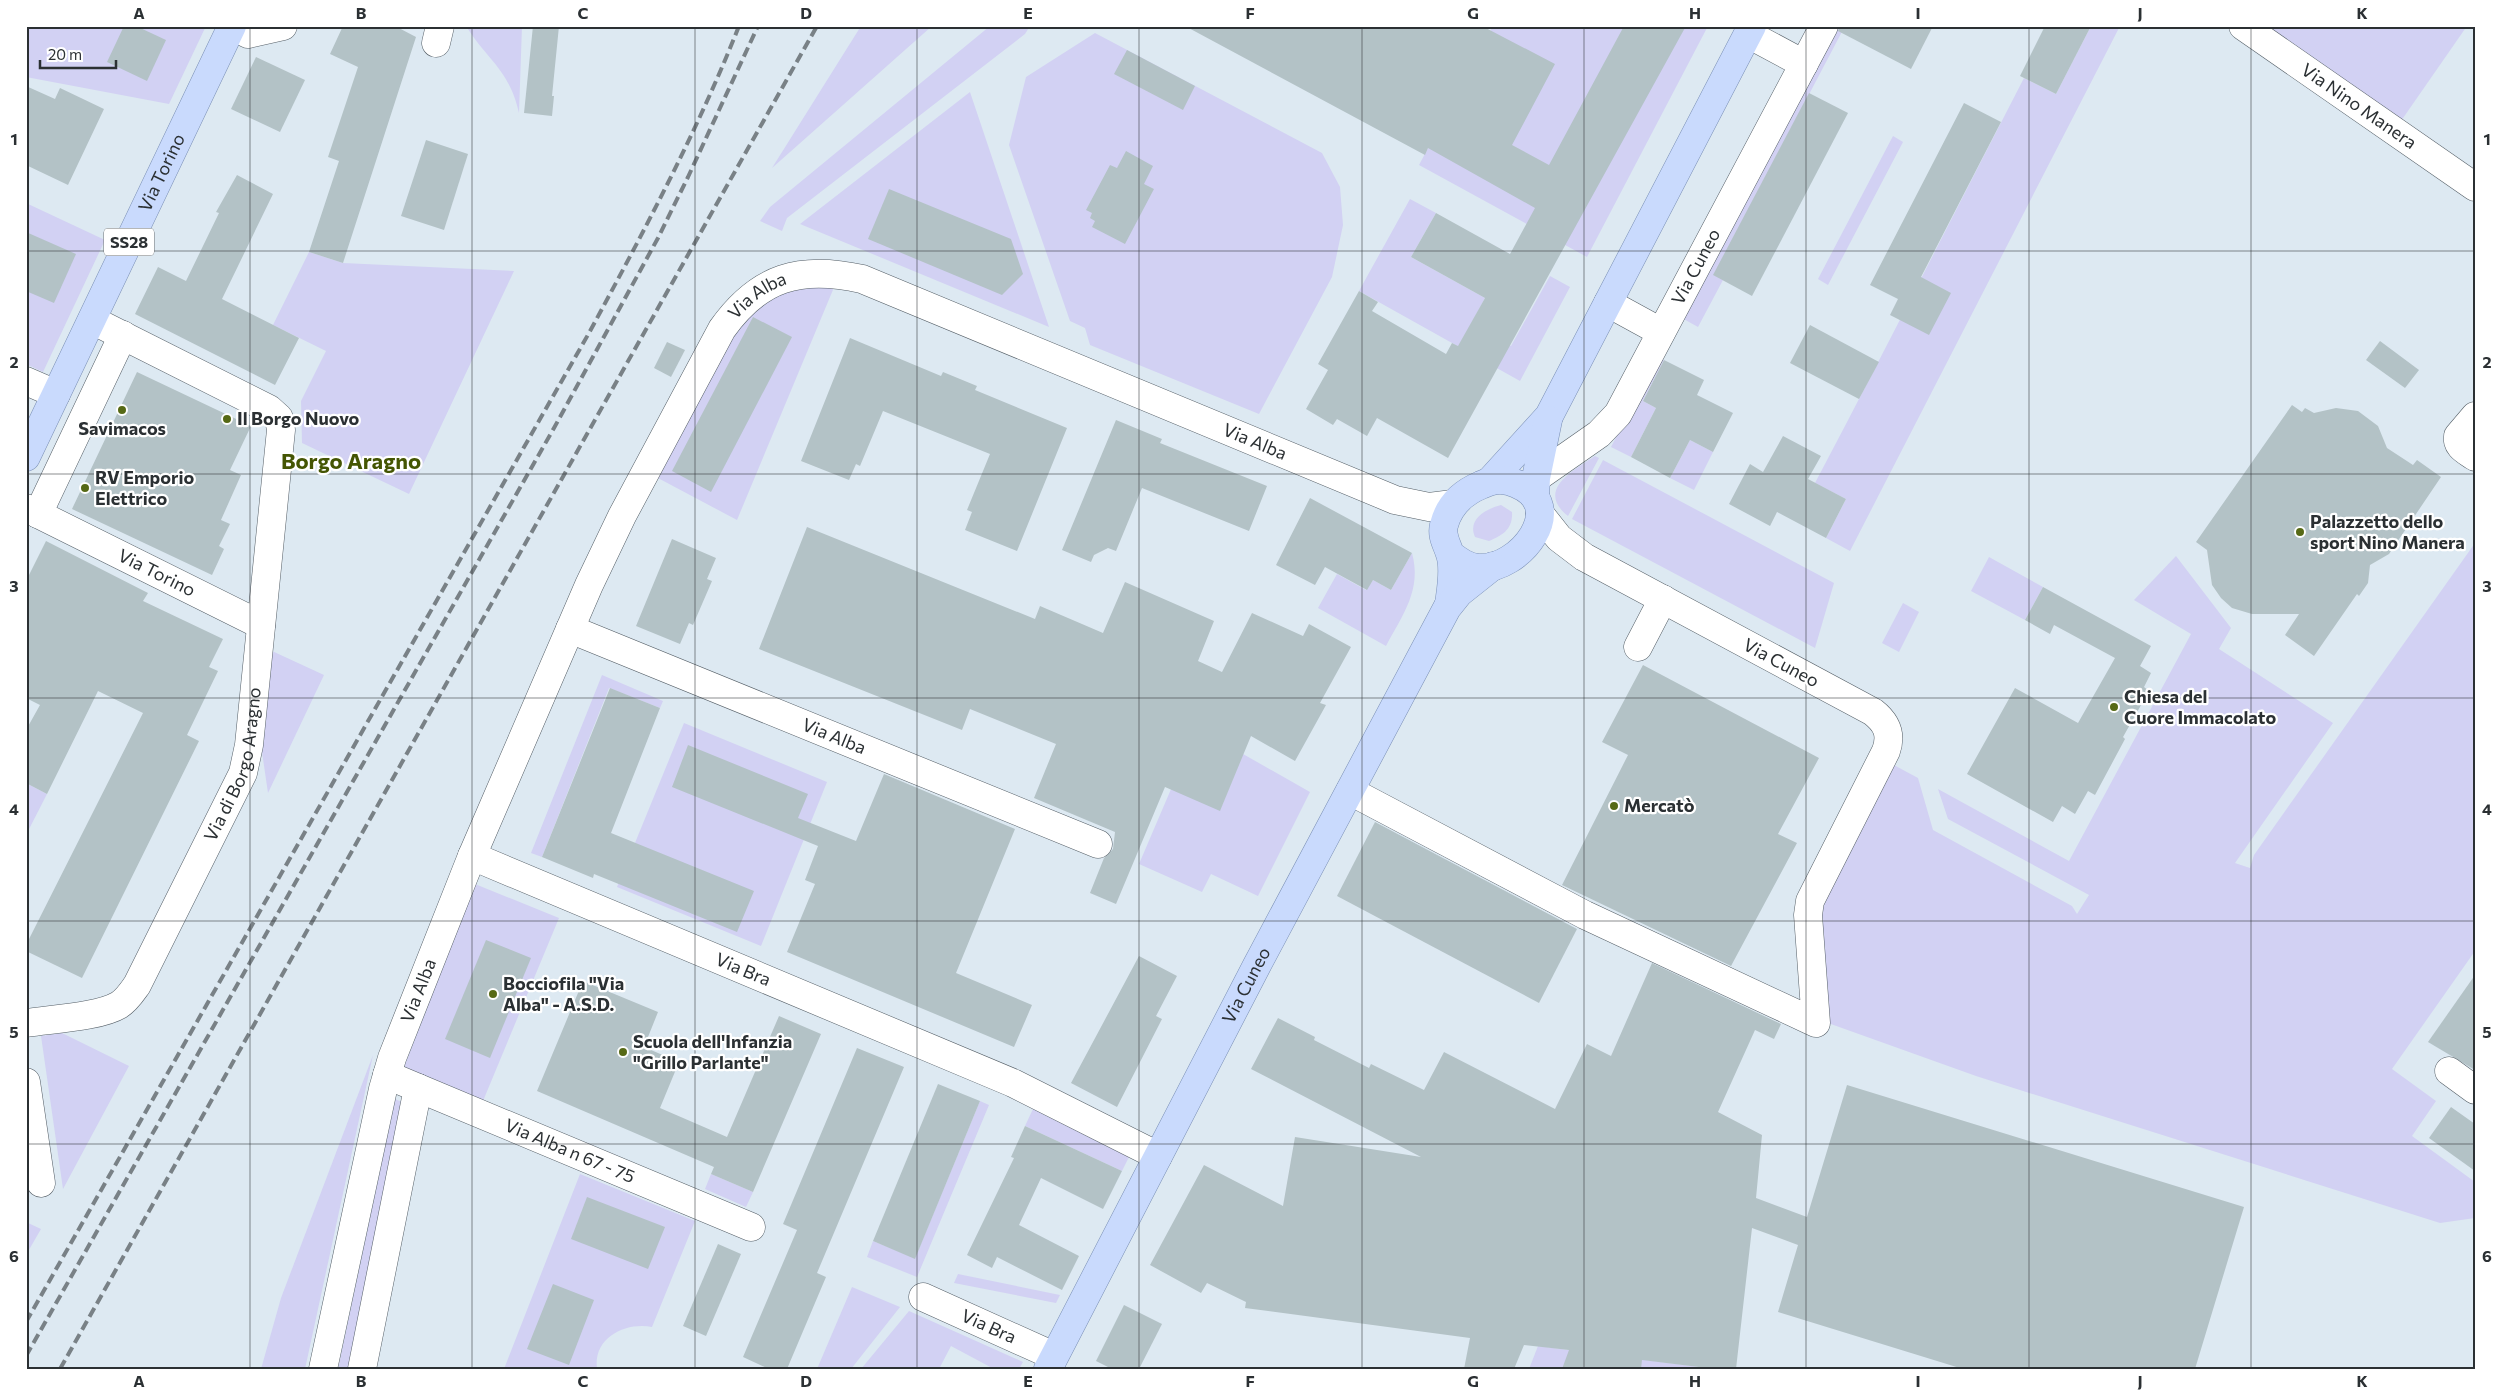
<svg xmlns="http://www.w3.org/2000/svg" width="2501" height="1395" font-family="Commissioner,sans-serif">
	<style>
		.green { fill: #d2d1f3 }
		.building { fill: #b3c2c6 }
		.lines { fill: none; stroke-linecap: round; stroke-linejoin: round }
		.minor-casing { stroke: #545e66; stroke-width: 29 }
		.major-casing { stroke: #7a8fb5; stroke-width: 29 }
		.minor { stroke: #fff; stroke-width: 28 }
		.major { stroke: #c9dafd; stroke-width: 28 }
		.rail { stroke: #798186; stroke-width: 4; stroke-dasharray: 10 5; stroke-linecap: butt }
		.grid { fill: none; stroke: #2b3033; stroke-width: 1; stroke-opacity: 0.55 }
		.poi-dot { fill: #566915; stroke: #fff; stroke-width: 2 }
		.labels { text-anchor: middle; stroke-width: 4.5; stroke-linejoin: round; paint-order: stroke }
		.shield { fill: #fff; stroke: #6b6e70; stroke-width: 1 }
		.shield-label { font-size: 16px; font-weight: bold; fill: #2b3033 }
		.street-label { font-size: 18px; fill: #2b3033; stroke: #fff }
		.poi-label { font-size: 18px; font-weight: bold; fill: #2b3033; stroke: #fff; text-anchor: start }
		.district-label { font-size: 22px; font-weight: bold; fill: #445503; stroke: #fff }
		.neatline { fill: none; stroke: #2b3033; stroke-width: 2 }
		.grid-label { font-size: 16px; text-anchor: middle; font-weight: bold; fill: #2b3033 }
	</style>
	<rect width="100%" height="100%" fill="#dde9f2"/>
	<!-- green -->
	<g class="green">
		<path d="M 26,26 L 206,26 L 169,104 L 26,77 Z"/>
		<path d="M 466,26 L 522,26 L 519,113 C 509,69 488,61 466,26 Z"/>
		<path d="M 861,26 L 932,26 L 772,168 Z"/>
		<path d="M 990,26 L 1030,26 L 1025,34 L 787,218 L 782,231 L 760,221 L 770,207 Z"/>
		<path d="M 1493,26 L 1708,26 L 1587,257 L 1419,165 Z"/>
		<path d="M 1834,26 L 1845,26 L 1714,275 L 1723,280 L 1698,327 L 1680,317 Z"/>
		<path d="M 2087,26 L 2120,26 L 1850,551 L 1826,538 L 1846,499 L 1815,483 C 1886,349 1954,213 2024,78 L 2056,94 L 2090,28 Z"/>
		<path d="M 2267,26 L 2467,26 L 2401,121 Z"/>
		<path d="M 1095,33 L 1322,153 L 1340,187 L 1343,225 L 1332,277 L 1259,414 L 1090,345 L 1085,328 L 1070,321 L 1009,145 L 1026,77 Z"/>
		<path d="M 970,92 L 1049,327 L 800,224 Z"/>
		<path d="M 1893,136 L 1903,142 L 1828,285 L 1818,279 Z"/>
		<path d="M 1410,199 L 1436,213 L 1411,257 L 1485,298 L 1471,324 L 1511,346 L 1550,276 L 1570,287 L 1520,381 L 1359,291 Z"/>
		<path d="M 26,203 L 105,240 L 43,372 L 26,364 Z"/>
		<path d="M 309,252 L 343,263 L 514,271 L 409,494 L 302,443 L 301,401 L 326,351 L 273,325 Z"/>
		<path d="M 835,285 L 737,520 L 656,477 L 743,317 L 788,288 Z"/>
		<path d="M 1658,357 L 1664,360 L 1643,401 L 1656,408 L 1631,457 L 1611,447 Z"/>
		<path d="M 1690,440 L 1713,452 L 1694,490 L 1670,478 Z"/>
		<path d="M 1595,456 L 1599,458 L 1568,516 C 1535,490 1574,470 1595,456 Z"/>
		<path d="M 1603,460 L 1834,583 L 1815,648 L 1572,519 Z"/>
		<path d="M 1501,505 L 1512,512 C 1513,529 1503,535 1489,541 L 1475,537 C 1467,519 1486,509 1501,505 Z"/>
		<path d="M 2475,543 L 2475,951 L 2392,1069 L 2436,1101 L 2412,1136 L 2475,1182 L 2475,1218 L 2440,1223 L 1976,1076 L 1828,1023 L 1820,907 L 1892,764 L 1918,778 L 1933,830 L 2072,906 L 2077,914 L 2089,895 L 1948,819 L 1938,789 L 2069,861 L 2191,634 L 2134,600 L 2176,556 L 2231,628 L 2219,649 L 2333,723 L 2235,863 L 2250,868 L 2254,855 Z"/>
		<path d="M 1412,553 C 1422,590 1403,614 1386,646 L 1318,608 L 1337,574 L 1366,590 L 1373,580 L 1391,590 Z"/>
		<path d="M 1989,557 L 2043,587 L 2025,620 L 1971,591 Z"/>
		<path d="M 1903,603 L 1919,612 L 1899,652 L 1882,643 Z"/>
		<path d="M 272,651 L 324,675 L 268,793 L 262,752 Z"/>
		<path d="M 602,675 L 663,701 L 660,708 L 609,688 L 542,857 L 531,853 Z"/>
		<path d="M 684,723 L 827,782 L 761,946 L 617,887 Z"/>
		<path d="M 1195,733 L 1220,810 L 1243,754 L 1310,792 L 1258,896 L 1211,874 L 1202,892 L 1139,864 Z"/>
		<path d="M 26,783 L 47,794 L 26,835 Z"/>
		<path d="M 475,884 L 559,918 L 483,1101 L 404,1067 Z"/>
		<path d="M 62,1033 L 129,1066 L 63,1189 L 41,1036 Z"/>
		<path d="M 373,1055 L 305,1369 L 261,1369 L 281,1298 Z"/>
		<path d="M 395,1099 L 404,1103 L 349,1369 L 338,1369 Z"/>
		<path d="M 980,1101 L 989,1105 L 917,1277 L 867,1257 L 873,1241 L 915,1258 Z"/>
		<path d="M 1033,1109 L 1129,1157 L 1122,1171 L 1025,1126 Z"/>
		<path d="M 580,1174 L 695,1221 L 652,1327 C 626,1322 593,1337 597,1369 L 504,1369 Z"/>
		<path d="M 711,1174 L 753,1192 L 746,1207 L 705,1189 Z"/>
		<path d="M 26,1222 L 41,1229 L 26,1255 Z"/>
		<path d="M 958,1274 L 1060,1295 L 1056,1303 L 954,1283 Z"/>
		<path d="M 852,1287 L 900,1307 L 851,1369 L 817,1369 Z"/>
		<path d="M 909,1311 L 1023,1362 L 1019,1369 L 994,1369 L 951,1346 L 939,1369 L 861,1369 Z"/>
		<path d="M 1538,1346 L 1715,1369 L 1529,1369 Z"/>
	</g>
	<!-- building -->
	<g class="building">
		<path d="M 124,26 L 136,26 L 166,40 L 147,81 L 107,62 Z"/>
		<path d="M 343,26 L 395,26 L 416,37 L 343,263 L 309,252 L 339,161 L 328,157 L 358,67 L 330,54 Z"/>
		<path d="M 533,26 L 559,26 L 552,96 L 554,96 L 552,116 L 524,113 Z"/>
		<path d="M 1185,26 L 1482,26 L 1555,64 L 1512,145 L 1549,165 L 1624,26 L 1686,26 L 1448,458 L 1377,418 L 1367,436 L 1337,419 L 1333,425 L 1306,409 L 1328,370 L 1318,364 L 1359,291 L 1378,302 L 1372,311 L 1446,354 L 1452,343 L 1458,346 L 1485,298 L 1411,257 L 1436,213 L 1510,254 L 1535,208 L 1428,148 L 1425,155 Z"/>
		<path d="M 1840,26 L 1933,26 L 1911,69 L 1838,31 Z"/>
		<path d="M 2045,26 L 2091,26 L 2056,94 L 2020,76 Z"/>
		<path d="M 1127,50 L 1195,86 L 1183,110 L 1114,74 Z"/>
		<path d="M 256,57 L 305,80 L 280,132 L 231,109 Z"/>
		<path d="M 26,86 L 55,99 L 60,88 L 104,109 L 68,185 L 26,165 Z"/>
		<path d="M 1809,93 L 1848,113 L 1752,296 L 1713,275 Z"/>
		<path d="M 1964,103 L 2001,122 L 1921,277 L 1951,293 L 1929,335 L 1890,315 L 1898,299 L 1870,285 Z"/>
		<path d="M 426,140 L 468,154 L 444,230 L 401,216 Z"/>
		<path d="M 1126,151 L 1153,166 L 1144,184 L 1154,189 L 1125,244 L 1092,227 L 1095,221 L 1090,218 L 1092,213 L 1086,210 L 1110,165 L 1117,168 Z"/>
		<path d="M 237,175 L 273,194 L 222,299 L 299,338 L 275,385 L 135,314 L 158,267 L 186,281 L 219,213 L 216,212 Z"/>
		<path d="M 889,189 L 1011,239 L 1023,274 L 1002,295 L 868,239 Z"/>
		<path d="M 26,232 L 76,254 L 54,303 L 26,291 Z"/>
		<path d="M 753,317 L 792,337 L 711,492 L 672,471 Z"/>
		<path d="M 1810,325 L 1879,362 L 1859,399 L 1790,363 Z"/>
		<path d="M 850,338 L 941,376 L 943,372 L 977,386 L 975,390 L 1067,428 L 1017,551 L 965,530 L 972,512 L 967,510 L 990,454 L 883,411 L 860,466 L 856,464 L 849,480 L 801,461 Z"/>
		<path d="M 2380,341 L 2419,370 L 2405,388 L 2366,360 Z"/>
		<path d="M 667,342 L 685,350 L 671,377 L 654,368 Z"/>
		<path d="M 1664,360 L 1704,380 L 1697,395 L 1733,413 L 1713,452 L 1690,440 L 1670,478 L 1631,457 L 1656,408 L 1643,401 Z"/>
		<path d="M 137,372 L 251,426 L 230,470 L 241,475 L 221,520 L 230,524 L 219,546 L 224,549 L 212,575 L 72,509 Z"/>
		<path d="M 2292,405 L 2302,412 L 2305,408 L 2314,413 L 2336,408 L 2358,411 L 2378,426 L 2387,448 L 2413,465 L 2417,460 L 2441,477 L 2389,554 L 2370,565 L 2368,583 L 2359,596 L 2357,594 L 2314,656 L 2285,635 L 2299,614 L 2252,614 L 2232,608 L 2221,598 L 2212,585 L 2207,550 L 2196,542 Z"/>
		<path d="M 1116,420 L 1162,439 L 1160,443 L 1267,486 L 1249,531 L 1142,488 L 1116,551 L 1108,548 L 1094,555 L 1091,562 L 1062,550 Z"/>
		<path d="M 1783,436 L 1821,456 L 1808,479 L 1846,499 L 1826,538 L 1777,512 L 1770,526 L 1729,504 L 1750,464 L 1763,472 Z"/>
		<path d="M 1310,498 L 1412,553 L 1391,590 L 1373,580 L 1367,590 L 1325,567 L 1315,585 L 1276,565 Z"/>
		<path d="M 807,527 L 1035,619 L 1040,606 L 1103,633 L 1125,582 L 1214,621 L 1198,661 L 1222,672 L 1252,613 L 1303,636 L 1309,624 L 1351,647 L 1320,703 L 1326,705 L 1295,761 L 1251,736 L 1220,811 L 1165,787 L 1116,904 L 1090,893 L 1104,858 L 1113,849 L 1115,832 L 1034,798 L 1056,744 L 970,709 L 962,730 L 759,649 Z"/>
		<path d="M 672,539 L 716,558 L 707,579 L 712,581 L 693,625 L 689,623 L 680,644 L 636,626 Z"/>
		<path d="M 46,541 L 148,593 L 143,601 L 223,639 L 209,667 L 218,671 L 187,735 L 199,741 L 82,978 L 26,951 L 26,945 L 143,713 L 98,691 L 47,794 L 26,783 L 26,730 L 40,705 L 26,698 L 26,581 Z"/>
		<path d="M 2043,587 L 2151,646 L 2140,666 L 2151,673 L 2144,687 L 2149,691 L 2123,737 L 2125,739 L 2095,795 L 2088,791 L 2075,814 L 2062,806 L 2053,822 L 1967,774 L 2015,688 L 2078,723 L 2115,658 L 2054,625 L 2050,634 L 2025,620 Z"/>
		<path d="M 1643,665 L 1819,758 L 1778,834 L 1797,843 L 1731,966 L 1562,885 L 1628,755 L 1602,742 Z"/>
		<path d="M 610,688 L 660,708 L 611,833 L 754,891 L 737,932 L 594,874 L 593,878 L 542,857 Z"/>
		<path d="M 688,745 L 808,794 L 798,818 L 856,841 L 884,774 L 1015,829 L 956,973 L 1032,1005 L 1014,1047 L 787,952 L 815,884 L 805,880 L 818,846 L 672,787 Z"/>
		<path d="M 1375,822 L 1577,929 L 1539,1003 L 1337,896 Z"/>
		<path d="M 486,940 L 531,958 L 490,1058 L 445,1039 Z"/>
		<path d="M 1139,956 L 1177,976 L 1156,1016 L 1162,1019 L 1117,1107 L 1071,1083 Z"/>
		<path d="M 1652,963 L 1781,1024 L 1774,1039 L 1755,1030 L 1718,1112 L 1762,1135 L 1756,1198 L 1807,1217 L 1847,1085 L 2244,1207 L 2195,1369 L 1963,1369 L 1778,1312 L 1798,1245 L 1752,1228 L 1736,1369 L 1715,1369 L 1642,1360 L 1641,1369 L 1562,1369 L 1569,1350 L 1524,1345 L 1514,1369 L 1464,1369 L 1470,1338 L 1245,1308 L 1246,1302 L 1207,1283 L 1201,1293 L 1150,1265 L 1204,1165 L 1283,1206 L 1295,1137 L 1421,1157 L 1251,1069 L 1278,1018 L 1315,1037 L 1314,1040 L 1369,1068 L 1371,1064 L 1424,1090 L 1444,1052 L 1555,1109 L 1587,1044 L 1611,1056 Z"/>
		<path d="M 2475,975 L 2475,1070 L 2428,1042 Z"/>
		<path d="M 583,981 L 658,1012 L 644,1047 L 679,1062 L 660,1108 L 727,1137 L 779,1016 L 821,1034 L 753,1192 L 711,1174 L 714,1167 L 537,1091 Z"/>
		<path d="M 857,1048 L 904,1067 L 817,1273 L 826,1277 L 787,1369 L 769,1369 L 743,1357 L 797,1230 L 783,1224 Z"/>
		<path d="M 938,1084 L 980,1101 L 915,1259 L 873,1241 Z"/>
		<path d="M 2451,1107 L 2475,1124 L 2475,1171 L 2429,1138 Z"/>
		<path d="M 1025,1126 L 1122,1171 L 1103,1209 L 1041,1178 L 1019,1225 L 1079,1256 L 1062,1290 L 997,1257 L 992,1268 L 967,1255 L 1014,1158 L 1011,1157 Z"/>
		<path d="M 587,1197 L 665,1227 L 648,1269 L 571,1239 Z"/>
		<path d="M 718,1244 L 741,1254 L 706,1336 L 683,1326 Z"/>
		<path d="M 553,1284 L 594,1300 L 569,1365 L 527,1349 Z"/>
		<path d="M 1124,1305 L 1162,1324 L 1139,1369 L 1112,1369 L 1096,1361 Z"/>
	</g>
	<g class="lines">
		<!-- minor casing -->
		<g class="minor-casing">
			<g id="minor">
				<path d="M 232,26 L 248,34 L 283,26"/>
				<path id="s1" d="M 2243,26 L 2475,187"/>
				<path d="M 1748,34 L 1804,64"/>
				<path d="M 436,43 L 440,26"/>
				<path d="M 1608,303 L 1661,332"/>
				<path d="M 26,381 L 56,394"/>
				<path d="M 2475,416 L 2458,436 C 2456,447 2467,451 2475,457"/>
				<path id="s2" d="M 1536,478 L 1599,434 L 1618,414 L 1824,26"/>
				<path id="s3" d="M 26,508 L 261,625"/>
				<path d="M 38,514 L 123,335"/>
				<path id="s4" d="M 570,629 L 1098,844"/>
				<path d="M 1638,647 L 1663,599"/>
				<path d="M 1350,791 L 1585,915 L 1816,1023 L 1808,915 L 1810,901 L 1886,751 C 1892,734 1887,723 1873,712 L 1584,557 L 1559,538 L 1540,514"/>
				<path id="s5" d="M 472,856 L 1013,1083 L 1158,1156"/>
				<path id="s6" d="M 26,1023 C 51,1019 99,1017 119,1005 C 127,1000 132,992 137,985 L 243,773 L 249,745 L 281,430 L 279,418 L 269,409 L 92,320"/>
				<path d="M 2449,1071 L 2475,1090"/>
				<path id="s7" d="M 387,1075 L 751,1227"/>
				<path d="M 26,1082 L 41,1183"/>
				<path id="s8" d="M 923,1297 L 1054,1356"/>
				<path id="s9" d="M 323,1369 L 383,1089 L 392,1058 L 472,856 L 589,585 L 622,516 L 722,329 C 759,277 800,265 862,279 L 1395,500 L 1429,507 L 1453,504"/>
				<path d="M 362,1369 L 418,1088"/>
			</g>
		</g>
		<!-- major casing -->
		<g class="major-casing">
			<g id="major">
				<path id="s10" d="M 26,457 L 232,26"/>
				<path d="M 1490,481 L 1549,416 L 1752,26"/>
				<path d="M 1535,497 L 1536,478 L 1548,420"/>
				<path d="M 1449,604 C 1451,589 1455,569 1450,554 C 1447,544 1441,536 1444,525 C 1449,505 1462,493 1481,485 C 1494,479 1504,478 1517,484 C 1570,506 1520,571 1478,568 C 1467,567 1459,561 1451,555"/>
				<path id="s11" d="M 1048,1369 L 1256,967 L 1447,608 L 1459,593 L 1493,566"/>
			</g>
		</g>
		<!-- minor -->
		<use href="#minor" class="minor"/>
		<!-- major -->
		<use href="#major" class="major"/>
		<!-- rail -->
		<g class="rail">
			<path d="M 26,1322 L 589,333 C 643,233 697,132 739,26"/>
			<path d="M 26,1356 L 554,428 L 658,238 L 688,177 L 758,26"/>
			<path d="M 60,1369 L 817,26"/>
		</g>
	</g>
	<!-- grid -->
	<path class="grid" d="M 250,26 L 250,1369M 472,26 L 472,1369M 695,26 L 695,1369M 917,26 L 917,1369M 1139,26 L 1139,1369M 1362,26 L 1362,1369M 1584,26 L 1584,1369M 1806,26 L 1806,1369M 2029,26 L 2029,1369M 2251,26 L 2251,1369M 26,251 L 2475,251M 26,474 L 2475,474M 26,698 L 2475,698M 26,921 L 2475,921M 26,1144 L 2475,1144"/>
	<!-- markers -->
	<g class="poi-dot">
		<circle cx="122" cy="410" r="5"/>
		<circle cx="227" cy="419" r="5"/>
		<circle cx="85" cy="488" r="5"/>
		<circle cx="2300" cy="532" r="5"/>
		<circle cx="2114" cy="707" r="5"/>
		<circle cx="1614" cy="806" r="5"/>
		<circle cx="493" cy="994" r="5"/>
		<circle cx="623" cy="1052" r="5"/>
	</g>
	<g class="labels">
		<!-- shield labels -->
		<rect class="shield" x="104" y="228.5" width="50" height="27" rx="4"/>
		<g class="shield-label">
			<text x="129" y="248">SS28</text>
		</g>
		<!-- street labels -->
		<g class="street-label">
			<text dy="6" stroke="none"><textPath href="#s1" startOffset="141">Via Nino Manera</textPath></text>
			<text dy="6" stroke="none"><textPath href="#s10" startOffset="315">Via Torino</textPath></text>
			<text dy="6" stroke="none"><textPath href="#s2" startOffset="271">Via Cuneo</textPath></text>
			<text dy="6" stroke="none"><textPath href="#s9" startOffset="1169">Via Alba</textPath></text>
			<text dy="6" stroke="none"><textPath href="#s9" startOffset="1705">Via Alba</textPath></text>
			<text dy="6" stroke="none"><textPath href="#s3" startOffset="146">Via Torino</textPath></text>
			<text transform="translate(1781 663) rotate(28)" y="6">Via Cuneo</text>
			<text dy="6" stroke="none"><textPath href="#s4" startOffset="285">Via Alba</textPath></text>
			<text dy="6" stroke="none"><textPath href="#s6" startOffset="365">Via di Borgo Aragno</textPath></text>
			<text dy="6" stroke="none"><textPath href="#s5" startOffset="294">Via Bra</textPath></text>
			<text dy="6" stroke="none"><textPath href="#s11" startOffset="432">Via Cuneo</textPath></text>
			<text dy="6" stroke="none"><textPath href="#s9" startOffset="391">Via Alba</textPath></text>
			<text dy="6" stroke="none"><textPath href="#s7" startOffset="198">Via Alba n 67 - 75</textPath></text>
			<text dy="6" stroke="none"><textPath href="#s8" startOffset="72">Via Bra</textPath></text>
		</g>
		<!-- poi labels -->
		<g class="poi-label">
			<text x="237" y="425">Il Borgo Nuovo</text>
			<text x="122" y="435" text-anchor="middle">Savimacos</text>
			<text x="95" y="484">RV Emporio<tspan x="95" dy="21">Elettrico</tspan></text>
			<text x="2310" y="528">Palazzetto dello<tspan x="2310" dy="21">sport Nino Manera</tspan></text>
			<text x="2124" y="703">Chiesa del<tspan x="2124" dy="21">Cuore Immacolato</tspan></text>
			<text x="1624" y="812">Mercatò</text>
			<text x="503" y="990">Bocciofila "Via<tspan x="503" dy="21">Alba" - A.S.D.</tspan></text>
			<text x="633" y="1048">Scuola dell'Infanzia<tspan x="633" dy="21">"Grillo Parlante"</tspan></text>
		</g>
		<!-- district labels -->
		<g class="district-label">
			<text x="351" y="469">Borgo Aragno</text>
		</g>
	</g>
	<!-- border -->
	<rect width="2501" height="1395" fill="none" stroke="#ffffff" stroke-width="55"/>
	<!-- scale -->
	<path d="M40 60v8h76v-8" fill="none" stroke="#2b3033" stroke-width="2.5"/>
	<text x="48" y="60" font-size="15" fill="#2b3033" stroke="#ffffff" stroke-width="4" paint-order="stroke">20 m</text>
	<rect x="28" y="28" width="2446" height="1340" class="neatline"/>
	<g class="grid-label">
		<text x="139" y="19">A</text>
		<text x="361" y="19">B</text>
		<text x="583" y="19">C</text>
		<text x="806" y="19">D</text>
		<text x="1028" y="19">E</text>
		<text x="1250" y="19">F</text>
		<text x="1473" y="19">G</text>
		<text x="1695" y="19">H</text>
		<text x="1918" y="19">I</text>
		<text x="2140" y="19">J</text>
		<text x="2362" y="19">K</text>
		<text x="14" y="145">1</text>
		<text x="2487" y="145">1</text>
		<text x="14" y="368">2</text>
		<text x="2487" y="368">2</text>
		<text x="14" y="592">3</text>
		<text x="2487" y="592">3</text>
		<text x="14" y="815">4</text>
		<text x="2487" y="815">4</text>
		<text x="14" y="1038">5</text>
		<text x="2487" y="1038">5</text>
		<text x="14" y="1262">6</text>
		<text x="2487" y="1262">6</text>
		<text x="139" y="1387">A</text>
		<text x="361" y="1387">B</text>
		<text x="583" y="1387">C</text>
		<text x="806" y="1387">D</text>
		<text x="1028" y="1387">E</text>
		<text x="1250" y="1387">F</text>
		<text x="1473" y="1387">G</text>
		<text x="1695" y="1387">H</text>
		<text x="1918" y="1387">I</text>
		<text x="2140" y="1387">J</text>
		<text x="2362" y="1387">K</text>
	</g>
</svg>
